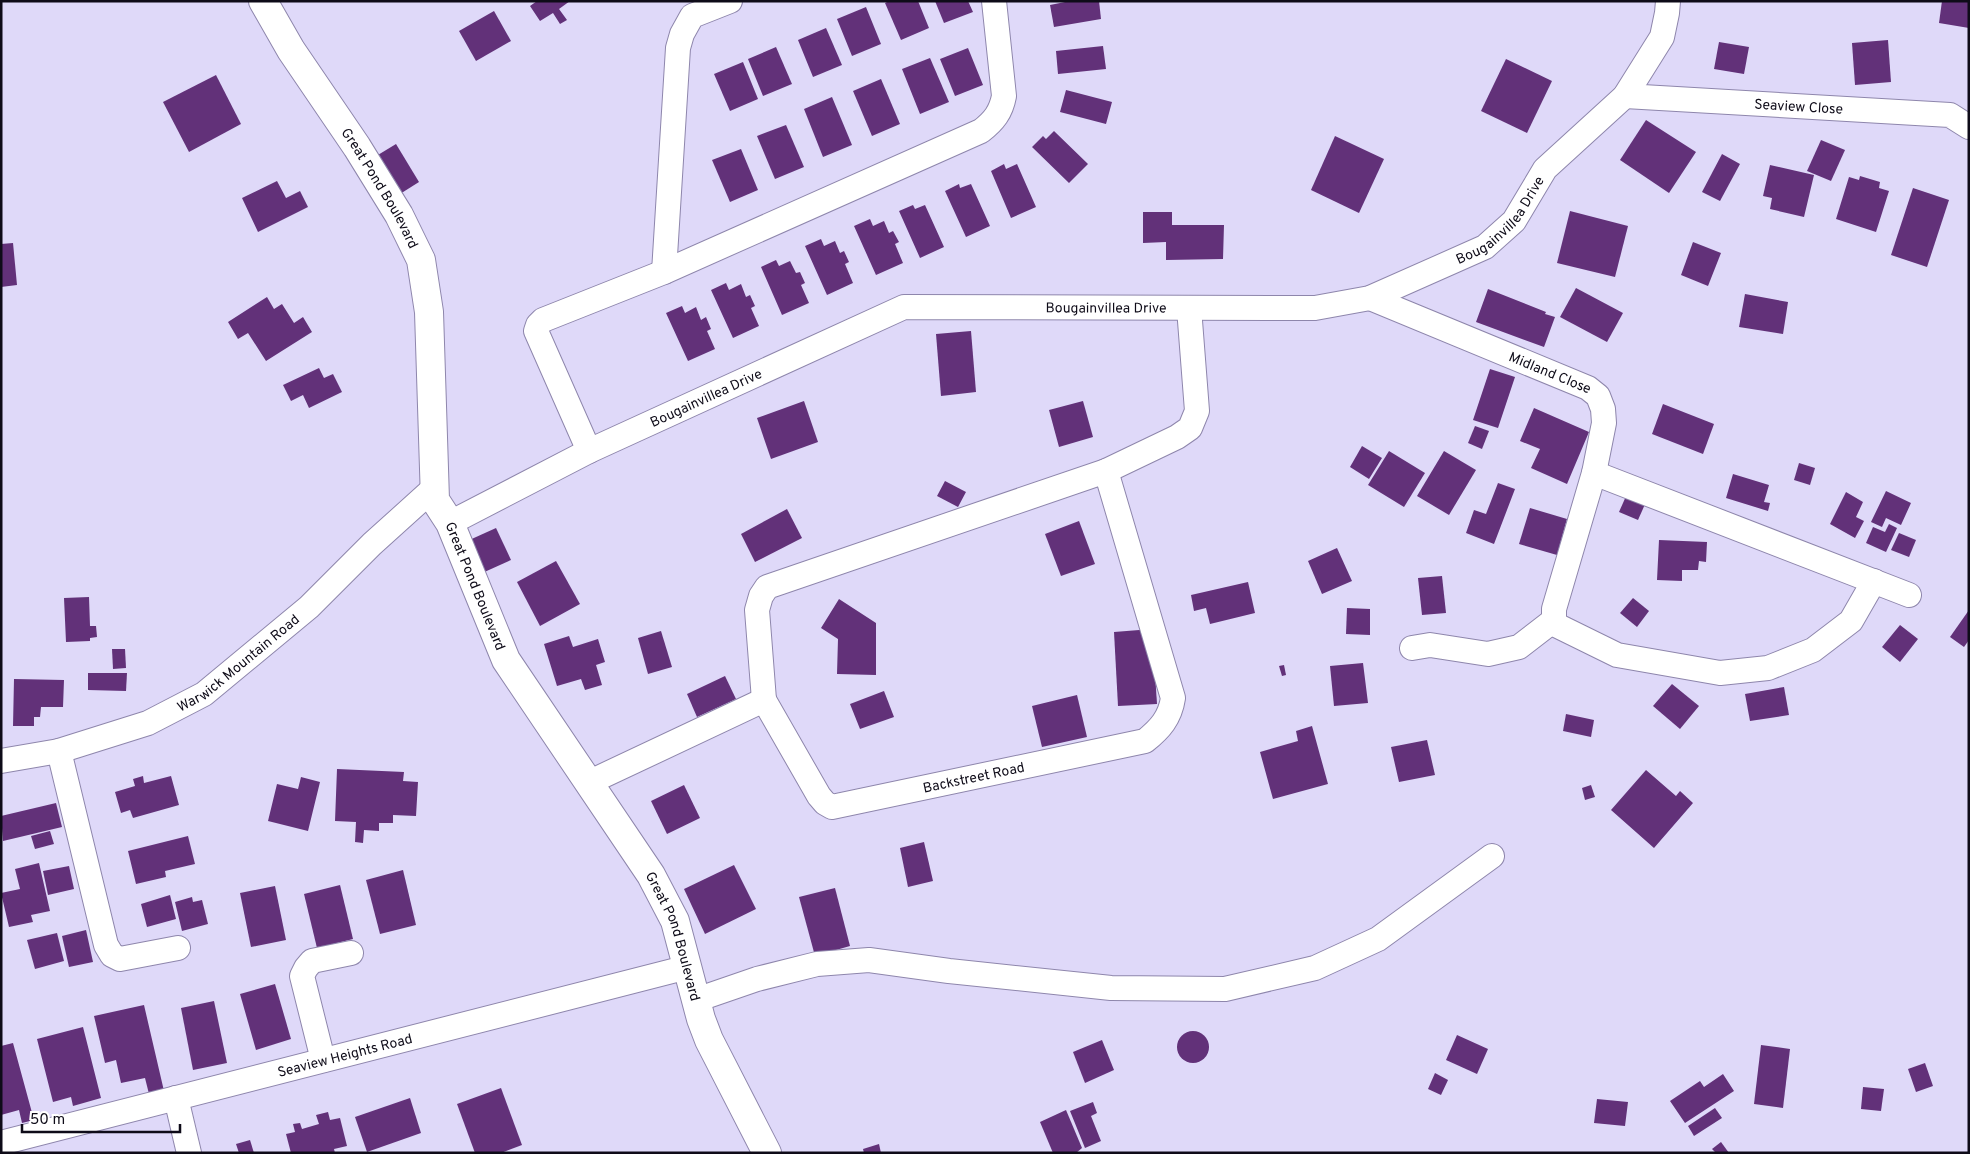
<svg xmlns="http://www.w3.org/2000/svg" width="1970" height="1154" font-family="Overpass,sans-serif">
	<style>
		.building { fill: #623179 }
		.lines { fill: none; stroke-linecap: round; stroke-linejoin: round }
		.street-casing { stroke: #8e86ac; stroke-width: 26 }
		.secondary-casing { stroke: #8e86ac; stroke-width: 30 }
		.street { stroke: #fff; stroke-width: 24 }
		.secondary { stroke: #fff; stroke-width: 28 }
		.labels { text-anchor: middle; stroke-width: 5; stroke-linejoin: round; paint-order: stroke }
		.street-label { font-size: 14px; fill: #0e0b18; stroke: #fff }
	</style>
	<rect width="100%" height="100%" fill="#dfd9f9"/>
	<!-- building -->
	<g class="building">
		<path d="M 537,1 L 570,1 L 559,9 L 567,20 L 560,24 L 553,13 L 540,21 L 530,6 Z"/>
		<path d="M 889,1 L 918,1 L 929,28 L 901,40 L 885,3 Z"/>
		<path d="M 935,1 L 968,1 L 973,12 L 944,23 Z"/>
		<path d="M 1070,1 L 1099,1 L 1101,19 L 1054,27 L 1050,5 Z"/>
		<path d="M 1942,1 L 1969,1 L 1969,28 L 1939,23 Z"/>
		<path d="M 866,7 L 881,44 L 852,56 L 837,19 Z"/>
		<path d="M 494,11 L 511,41 L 476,61 L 459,31 Z"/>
		<path d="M 826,28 L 842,65 L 813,77 L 798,40 Z"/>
		<path d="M 1888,40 L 1891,82 L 1855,85 L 1852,43 Z"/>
		<path d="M 1719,42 L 1749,47 L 1744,74 L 1714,69 Z"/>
		<path d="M 1103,46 L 1106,69 L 1058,74 L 1056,51 Z"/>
		<path d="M 776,47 L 792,84 L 763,96 L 748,59 Z"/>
		<path d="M 968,48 L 983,85 L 955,96 L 940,59 Z"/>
		<path d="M 930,58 L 949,102 L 920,114 L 902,69 Z"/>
		<path d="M 1506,59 L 1552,81 L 1527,133 L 1481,111 Z"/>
		<path d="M 743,62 L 758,99 L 730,111 L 714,74 Z"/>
		<path d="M 216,75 L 241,124 L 189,152 L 163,102 Z"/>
		<path d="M 881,79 L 900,124 L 872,136 L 853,91 Z"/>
		<path d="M 1066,90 L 1112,102 L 1106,124 L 1060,112 Z"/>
		<path d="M 832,97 L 852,145 L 823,157 L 804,109 Z"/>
		<path d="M 1646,120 L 1696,152 L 1669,193 L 1620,160 Z"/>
		<path d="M 786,125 L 804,167 L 775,179 L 757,136 Z"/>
		<path d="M 1054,131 L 1088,164 L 1069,183 L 1032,147 L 1043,136 L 1046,139 Z"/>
		<path d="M 1335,136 L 1384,159 L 1359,213 L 1311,190 Z"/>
		<path d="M 1821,140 L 1845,150 L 1831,181 L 1807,171 Z"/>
		<path d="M 396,144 L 419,182 L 392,199 L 368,161 Z"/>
		<path d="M 741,149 L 758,190 L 730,202 L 712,160 Z"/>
		<path d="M 1722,154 L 1740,164 L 1720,201 L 1702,192 Z"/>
		<path d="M 1004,164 L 1006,169 L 1017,164 L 1036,207 L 1011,218 L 991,171 Z"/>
		<path d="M 1770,165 L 1814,175 L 1804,217 L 1770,209 L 1772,198 L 1763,196 Z"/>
		<path d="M 1860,176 L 1880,182 L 1879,188 L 1889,191 L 1876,232 L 1836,219 L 1849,177 L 1859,180 Z"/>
		<path d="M 277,181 L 286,198 L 300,191 L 308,207 L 258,232 L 242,198 Z"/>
		<path d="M 959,184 L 960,188 L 971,184 L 990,226 L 966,237 L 945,191 Z"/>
		<path d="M 1913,188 L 1949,200 L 1927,267 L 1891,255 Z"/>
		<path d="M 913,205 L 915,209 L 925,205 L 944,247 L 920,258 L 899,211 Z"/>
		<path d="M 1570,211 L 1628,226 L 1615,277 L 1557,263 Z"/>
		<path d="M 1143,212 L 1172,212 L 1172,225 L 1224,225 L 1223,259 L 1166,260 L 1166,242 L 1143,243 Z"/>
		<path d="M 870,219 L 873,226 L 884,221 L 889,233 L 893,231 L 899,242 L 895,244 L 903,263 L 876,275 L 854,226 Z"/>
		<path d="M 821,239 L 824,246 L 835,241 L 840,253 L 844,251 L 849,262 L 845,264 L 853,283 L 827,295 L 805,246 Z"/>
		<path d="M 1693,242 L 1721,253 L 1708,286 L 1681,275 Z"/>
		<path d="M 13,243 L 17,285 L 1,287 L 1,244 Z"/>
		<path d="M 776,260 L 779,266 L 790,261 L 796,273 L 800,272 L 805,283 L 801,285 L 809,303 L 782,315 L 761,267 Z"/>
		<path d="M 726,283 L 729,290 L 741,284 L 746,297 L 750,295 L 755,306 L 751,308 L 759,326 L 733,338 L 711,290 Z"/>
		<path d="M 1576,288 L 1623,313 L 1607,342 L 1560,317 Z"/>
		<path d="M 1488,289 L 1546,312 L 1545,314 L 1555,317 L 1544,347 L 1476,322 Z"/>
		<path d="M 1745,294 L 1788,302 L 1783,334 L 1739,327 Z"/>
		<path d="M 267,297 L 274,309 L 282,304 L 294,323 L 303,317 L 312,332 L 266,361 L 248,333 L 238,339 L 228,322 Z"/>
		<path d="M 682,306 L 685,313 L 696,307 L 701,320 L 706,317 L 711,329 L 707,331 L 715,349 L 688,361 L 666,313 Z"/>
		<path d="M 971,331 L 976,392 L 941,396 L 936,334 Z"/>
		<path d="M 319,368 L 324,378 L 333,374 L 342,392 L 309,408 L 303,395 L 291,401 L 283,385 Z"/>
		<path d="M 1490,369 L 1515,377 L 1498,428 L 1473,420 Z"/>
		<path d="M 804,401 L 818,442 L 771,459 L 757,418 Z"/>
		<path d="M 1083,401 L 1093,437 L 1059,447 L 1049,410 Z"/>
		<path d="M 1663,404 L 1714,424 L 1703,454 L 1652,434 Z"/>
		<path d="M 1534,408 L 1589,432 L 1567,484 L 1531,468 L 1540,449 L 1520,441 Z"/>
		<path d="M 1475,426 L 1489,431 L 1482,449 L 1468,443 Z"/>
		<path d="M 1362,446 L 1382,458 L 1369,479 L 1350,467 Z"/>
		<path d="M 1389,451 L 1425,473 L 1404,507 L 1368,485 Z"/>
		<path d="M 1444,451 L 1476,470 L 1449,515 L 1417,496 Z"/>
		<path d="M 1799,463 L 1815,468 L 1810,485 L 1794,480 Z"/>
		<path d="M 1733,474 L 1769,485 L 1764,502 L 1770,503 L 1768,511 L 1726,498 Z"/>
		<path d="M 945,481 L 966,492 L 958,507 L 937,496 Z"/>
		<path d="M 1498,483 L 1515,489 L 1494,544 L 1466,533 L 1474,510 L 1486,514 Z"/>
		<path d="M 1886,491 L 1911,503 L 1901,525 L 1886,518 L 1882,527 L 1871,522 Z"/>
		<path d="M 1846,492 L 1863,502 L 1856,517 L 1864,521 L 1855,538 L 1830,524 Z"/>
		<path d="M 1627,494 L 1646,502 L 1638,520 L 1619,512 Z"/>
		<path d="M 1530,508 L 1567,519 L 1557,555 L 1519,544 Z"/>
		<path d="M 787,509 L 802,538 L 755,562 L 741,534 Z"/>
		<path d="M 1079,521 L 1095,564 L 1061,576 L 1045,534 Z"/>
		<path d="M 1889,524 L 1897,528 L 1886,552 L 1866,543 L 1873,527 L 1885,532 Z"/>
		<path d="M 496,528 L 511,560 L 480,574 L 465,542 Z"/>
		<path d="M 1899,533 L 1916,540 L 1909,557 L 1891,550 Z"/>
		<path d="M 1659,540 L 1707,542 L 1706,562 L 1699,561 L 1698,570 L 1682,570 L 1682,581 L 1657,580 Z"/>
		<path d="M 1337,548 L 1352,581 L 1322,594 L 1308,561 Z"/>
		<path d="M 556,561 L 580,604 L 540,626 L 517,582 Z"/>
		<path d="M 1442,576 L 1446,613 L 1422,615 L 1418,578 Z"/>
		<path d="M 1248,582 L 1255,613 L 1210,624 L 1206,608 L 1194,611 L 1191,595 Z"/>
		<path d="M 89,597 L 90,626 L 96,626 L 97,637 L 90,638 L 90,641 L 66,642 L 64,598 Z"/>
		<path d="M 1633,598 L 1649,611 L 1637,627 L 1620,613 Z"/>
		<path d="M 839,599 L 876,623 L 876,675 L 837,674 L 838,639 L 821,628 Z"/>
		<path d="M 1347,608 L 1370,609 L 1370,635 L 1346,634 Z"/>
		<path d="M 1969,610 L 1969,640 L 1964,647 L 1950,637 Z"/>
		<path d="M 1900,625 L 1918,639 L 1900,662 L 1882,647 Z"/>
		<path d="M 1152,629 L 1157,704 L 1118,706 L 1114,632 Z"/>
		<path d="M 661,631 L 672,667 L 648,674 L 638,638 Z"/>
		<path d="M 569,636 L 573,647 L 598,639 L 605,662 L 596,665 L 602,685 L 585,690 L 581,679 L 557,686 L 544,644 Z"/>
		<path d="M 112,649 L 125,649 L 126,668 L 113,669 Z"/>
		<path d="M 1363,663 L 1368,703 L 1334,706 L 1330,666 Z"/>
		<path d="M 1284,665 L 1286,675 L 1282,676 L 1279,666 Z"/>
		<path d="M 88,673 L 127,673 L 126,691 L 88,690 Z"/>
		<path d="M 725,676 L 736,699 L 697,717 L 687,694 Z"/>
		<path d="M 14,679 L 64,680 L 63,707 L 41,707 L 40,717 L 34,717 L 34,726 L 13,726 Z"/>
		<path d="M 1672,684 L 1699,706 L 1680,729 L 1653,706 Z"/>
		<path d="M 1784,687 L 1789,715 L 1750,721 L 1745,694 Z"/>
		<path d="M 884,691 L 894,717 L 860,729 L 850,704 Z"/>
		<path d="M 1077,695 L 1087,737 L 1042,747 L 1032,706 Z"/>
		<path d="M 1566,714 L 1594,720 L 1591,737 L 1563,731 Z"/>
		<path d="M 1312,726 L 1328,784 L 1273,799 L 1260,752 L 1298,741 L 1296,731 Z"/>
		<path d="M 1427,740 L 1435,775 L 1399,782 L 1391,747 Z"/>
		<path d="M 337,769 L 404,772 L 403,781 L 418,782 L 416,816 L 393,815 L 393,823 L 379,823 L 379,831 L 364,830 L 363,843 L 355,842 L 356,822 L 335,821 Z"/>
		<path d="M 1646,770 L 1676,796 L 1680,791 L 1693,803 L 1654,848 L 1611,810 Z"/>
		<path d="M 143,776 L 144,783 L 171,776 L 179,805 L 133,818 L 130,810 L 121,813 L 115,792 L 135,786 L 133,779 Z"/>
		<path d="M 301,777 L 320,782 L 308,831 L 268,821 L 277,784 L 298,789 Z"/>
		<path d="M 684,785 L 700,818 L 667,834 L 651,801 Z"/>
		<path d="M 1591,785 L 1595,797 L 1585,800 L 1582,788 Z"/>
		<path d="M 56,803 L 62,827 L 3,841 L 1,816 Z"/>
		<path d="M 50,831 L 54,844 L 35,849 L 31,836 Z"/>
		<path d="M 188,836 L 195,864 L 165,871 L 166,877 L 136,884 L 128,851 Z"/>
		<path d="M 924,842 L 933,881 L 908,887 L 900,848 Z"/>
		<path d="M 39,863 L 50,911 L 31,915 L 33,922 L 9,927 L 1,893 L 20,889 L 15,869 Z"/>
		<path d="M 734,865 L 756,909 L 705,934 L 684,889 Z"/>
		<path d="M 69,866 L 74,889 L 48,895 L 43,871 Z"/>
		<path d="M 403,870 L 416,925 L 380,934 L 366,880 Z"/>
		<path d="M 340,885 L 353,939 L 317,948 L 304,894 Z"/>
		<path d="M 275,886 L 286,940 L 251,947 L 240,893 Z"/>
		<path d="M 835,888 L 850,946 L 815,956 L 799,897 Z"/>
		<path d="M 170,895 L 176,919 L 147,927 L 141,904 Z"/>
		<path d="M 192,897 L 193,902 L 202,900 L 208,924 L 182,931 L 175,902 Z"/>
		<path d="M 86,930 L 93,962 L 69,967 L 62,936 Z"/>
		<path d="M 57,933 L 64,961 L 35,969 L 27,940 Z"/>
		<path d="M 275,984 L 291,1039 L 256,1050 L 240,994 Z"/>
		<path d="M 214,1001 L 227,1063 L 193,1070 L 181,1008 Z"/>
		<path d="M 144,1005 L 164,1091 L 149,1094 L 145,1078 L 121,1083 L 116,1060 L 105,1063 L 94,1016 Z"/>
		<path d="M 83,1027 L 101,1098 L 73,1106 L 71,1097 L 53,1102 L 37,1039 Z"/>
		<circle cx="1193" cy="1047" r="16"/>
		<path d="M 1457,1035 L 1488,1049 L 1477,1074 L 1446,1060 Z"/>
		<path d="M 1102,1040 L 1114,1070 L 1085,1083 L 1073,1052 Z"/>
		<path d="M 13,1043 L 34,1120 L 22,1123 L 19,1110 L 1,1115 L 1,1046 Z"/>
		<path d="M 1761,1045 L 1790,1049 L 1783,1108 L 1754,1104 Z"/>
		<path d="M 1925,1063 L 1933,1086 L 1916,1092 L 1908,1069 Z"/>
		<path d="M 1435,1073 L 1448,1080 L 1441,1095 L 1428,1089 Z"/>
		<path d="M 1723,1074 L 1734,1091 L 1685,1123 L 1670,1101 L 1700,1081 L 1704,1087 Z"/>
		<path d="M 1863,1087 L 1884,1089 L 1881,1111 L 1861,1109 Z"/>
		<path d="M 501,1088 L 522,1145 L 501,1153 L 475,1153 L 457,1104 Z"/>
		<path d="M 410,1098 L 421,1133 L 367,1152 L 355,1117 Z"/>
		<path d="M 1597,1099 L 1628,1102 L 1625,1126 L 1594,1123 Z"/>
		<path d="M 1093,1102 L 1097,1113 L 1091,1116 L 1101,1141 L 1085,1148 L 1070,1111 Z"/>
		<path d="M 1715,1108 L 1722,1118 L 1694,1136 L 1688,1126 Z"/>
		<path d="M 1066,1110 L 1082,1148 L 1076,1153 L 1053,1153 L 1040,1122 Z"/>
		<path d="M 328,1112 L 330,1120 L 340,1118 L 347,1146 L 334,1149 L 335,1153 L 291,1153 L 286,1134 L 295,1132 L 293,1124 L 300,1123 L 302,1129 L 319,1124 L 316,1115 Z"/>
		<path d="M 250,1140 L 254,1153 L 239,1153 L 236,1144 Z"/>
		<path d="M 1721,1142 L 1729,1153 L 1716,1153 L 1712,1149 Z"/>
		<path d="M 879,1144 L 881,1153 L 864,1153 L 863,1149 Z"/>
	</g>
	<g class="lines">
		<!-- street casing -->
		<g class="street-casing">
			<g id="street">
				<path id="s1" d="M 1625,96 L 1950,115 L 1969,127"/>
				<path d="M 664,272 L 678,48 L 682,34 L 692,16 L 730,1"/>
				<path id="s2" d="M 1370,298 L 1588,388 L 1598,396 L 1603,409 L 1604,423 L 1594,473 L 1554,609 L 1554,620"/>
				<path d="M 589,451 L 536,331 L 538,325 L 543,320 L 664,272 L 981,131 C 994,121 1001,112 1004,96 L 994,1"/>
				<path d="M 1594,473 L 1909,595"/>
				<path id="s3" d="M 450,523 L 589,451 L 904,307 L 1315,308 L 1370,298 L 1485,247 L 1514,221 L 1545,169 L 1625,96 L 1662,37 L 1667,13 L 1668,1"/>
				<path d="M 1554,620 L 1558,626 L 1617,655 L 1720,673 L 1768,668 L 1813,650 L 1851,621 L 1874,581"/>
				<path d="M 1412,648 L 1430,645 L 1488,654 L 1519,647 L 1554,620"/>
				<path d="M 764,700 L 757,610 L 761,596 L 767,587 L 1106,471 L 1177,437 L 1190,428 L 1197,411 L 1189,308"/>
				<path d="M 59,751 L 106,945 L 112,955 L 120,959 L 178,948"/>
				<path id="s4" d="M 1,761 L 59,751 L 148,723 L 204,694 L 309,607 L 372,544 L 433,489"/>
				<path id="s5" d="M 590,782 L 764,700 L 819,796 L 825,803 L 832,807 L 1145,741 C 1160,729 1170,718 1173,698 L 1106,471"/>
				<path d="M 696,1000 L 757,979 L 817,964 L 869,960 L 949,971 L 1111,988 L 1225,989 L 1315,968 L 1378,939 L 1492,856"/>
				<path d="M 323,1060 L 302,976 L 306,968 L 312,961 L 351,953"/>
				<path d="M 176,1098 L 189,1153"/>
				<path id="s6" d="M 1,1143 L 688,967"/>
			</g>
		</g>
		<!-- secondary casing -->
		<g class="secondary-casing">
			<g id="secondary">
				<path id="s7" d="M 263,1 L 291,50 L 357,147 L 399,215 L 421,260 L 429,312 L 435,500 L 450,523 L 506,660 L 651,875 L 675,921 L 701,1019 L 709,1040 L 767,1153"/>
			</g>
		</g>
		<!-- street -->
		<use href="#street" class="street"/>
		<!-- secondary -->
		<use href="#secondary" class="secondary"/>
	</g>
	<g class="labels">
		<!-- street labels -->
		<g class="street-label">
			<text dy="5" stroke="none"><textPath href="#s1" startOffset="174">Seaview Close</textPath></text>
			<text dy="5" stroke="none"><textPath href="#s7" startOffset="221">Great Pond Boulevard</textPath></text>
			<text dy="5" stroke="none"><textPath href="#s3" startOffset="1125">Bougainvillea Drive</textPath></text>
			<text dy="5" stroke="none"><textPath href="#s3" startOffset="705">Bougainvillea Drive</textPath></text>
			<text dy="5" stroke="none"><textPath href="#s2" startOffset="195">Midland Close</textPath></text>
			<text dy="5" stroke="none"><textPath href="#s3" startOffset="285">Bougainvillea Drive</textPath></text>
			<text dy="5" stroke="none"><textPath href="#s7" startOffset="640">Great Pond Boulevard</textPath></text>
			<text dy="5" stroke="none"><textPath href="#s4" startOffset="261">Warwick Mountain Road</textPath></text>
			<text dy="5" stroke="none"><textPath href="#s5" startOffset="465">Backstreet Road</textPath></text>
			<text dy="5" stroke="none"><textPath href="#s7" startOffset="1045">Great Pond Boulevard</textPath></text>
			<text dy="5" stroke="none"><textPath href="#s6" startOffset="355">Seaview Heights Road</textPath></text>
		</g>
	</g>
	<!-- border -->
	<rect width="1970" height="1154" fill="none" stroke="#0e0b18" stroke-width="5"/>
	<!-- scale -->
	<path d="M22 1124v8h158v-8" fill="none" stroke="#0e0b18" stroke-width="2.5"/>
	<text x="30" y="1124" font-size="15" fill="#0e0b18" stroke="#ffffff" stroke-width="4" paint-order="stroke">50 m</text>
</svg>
